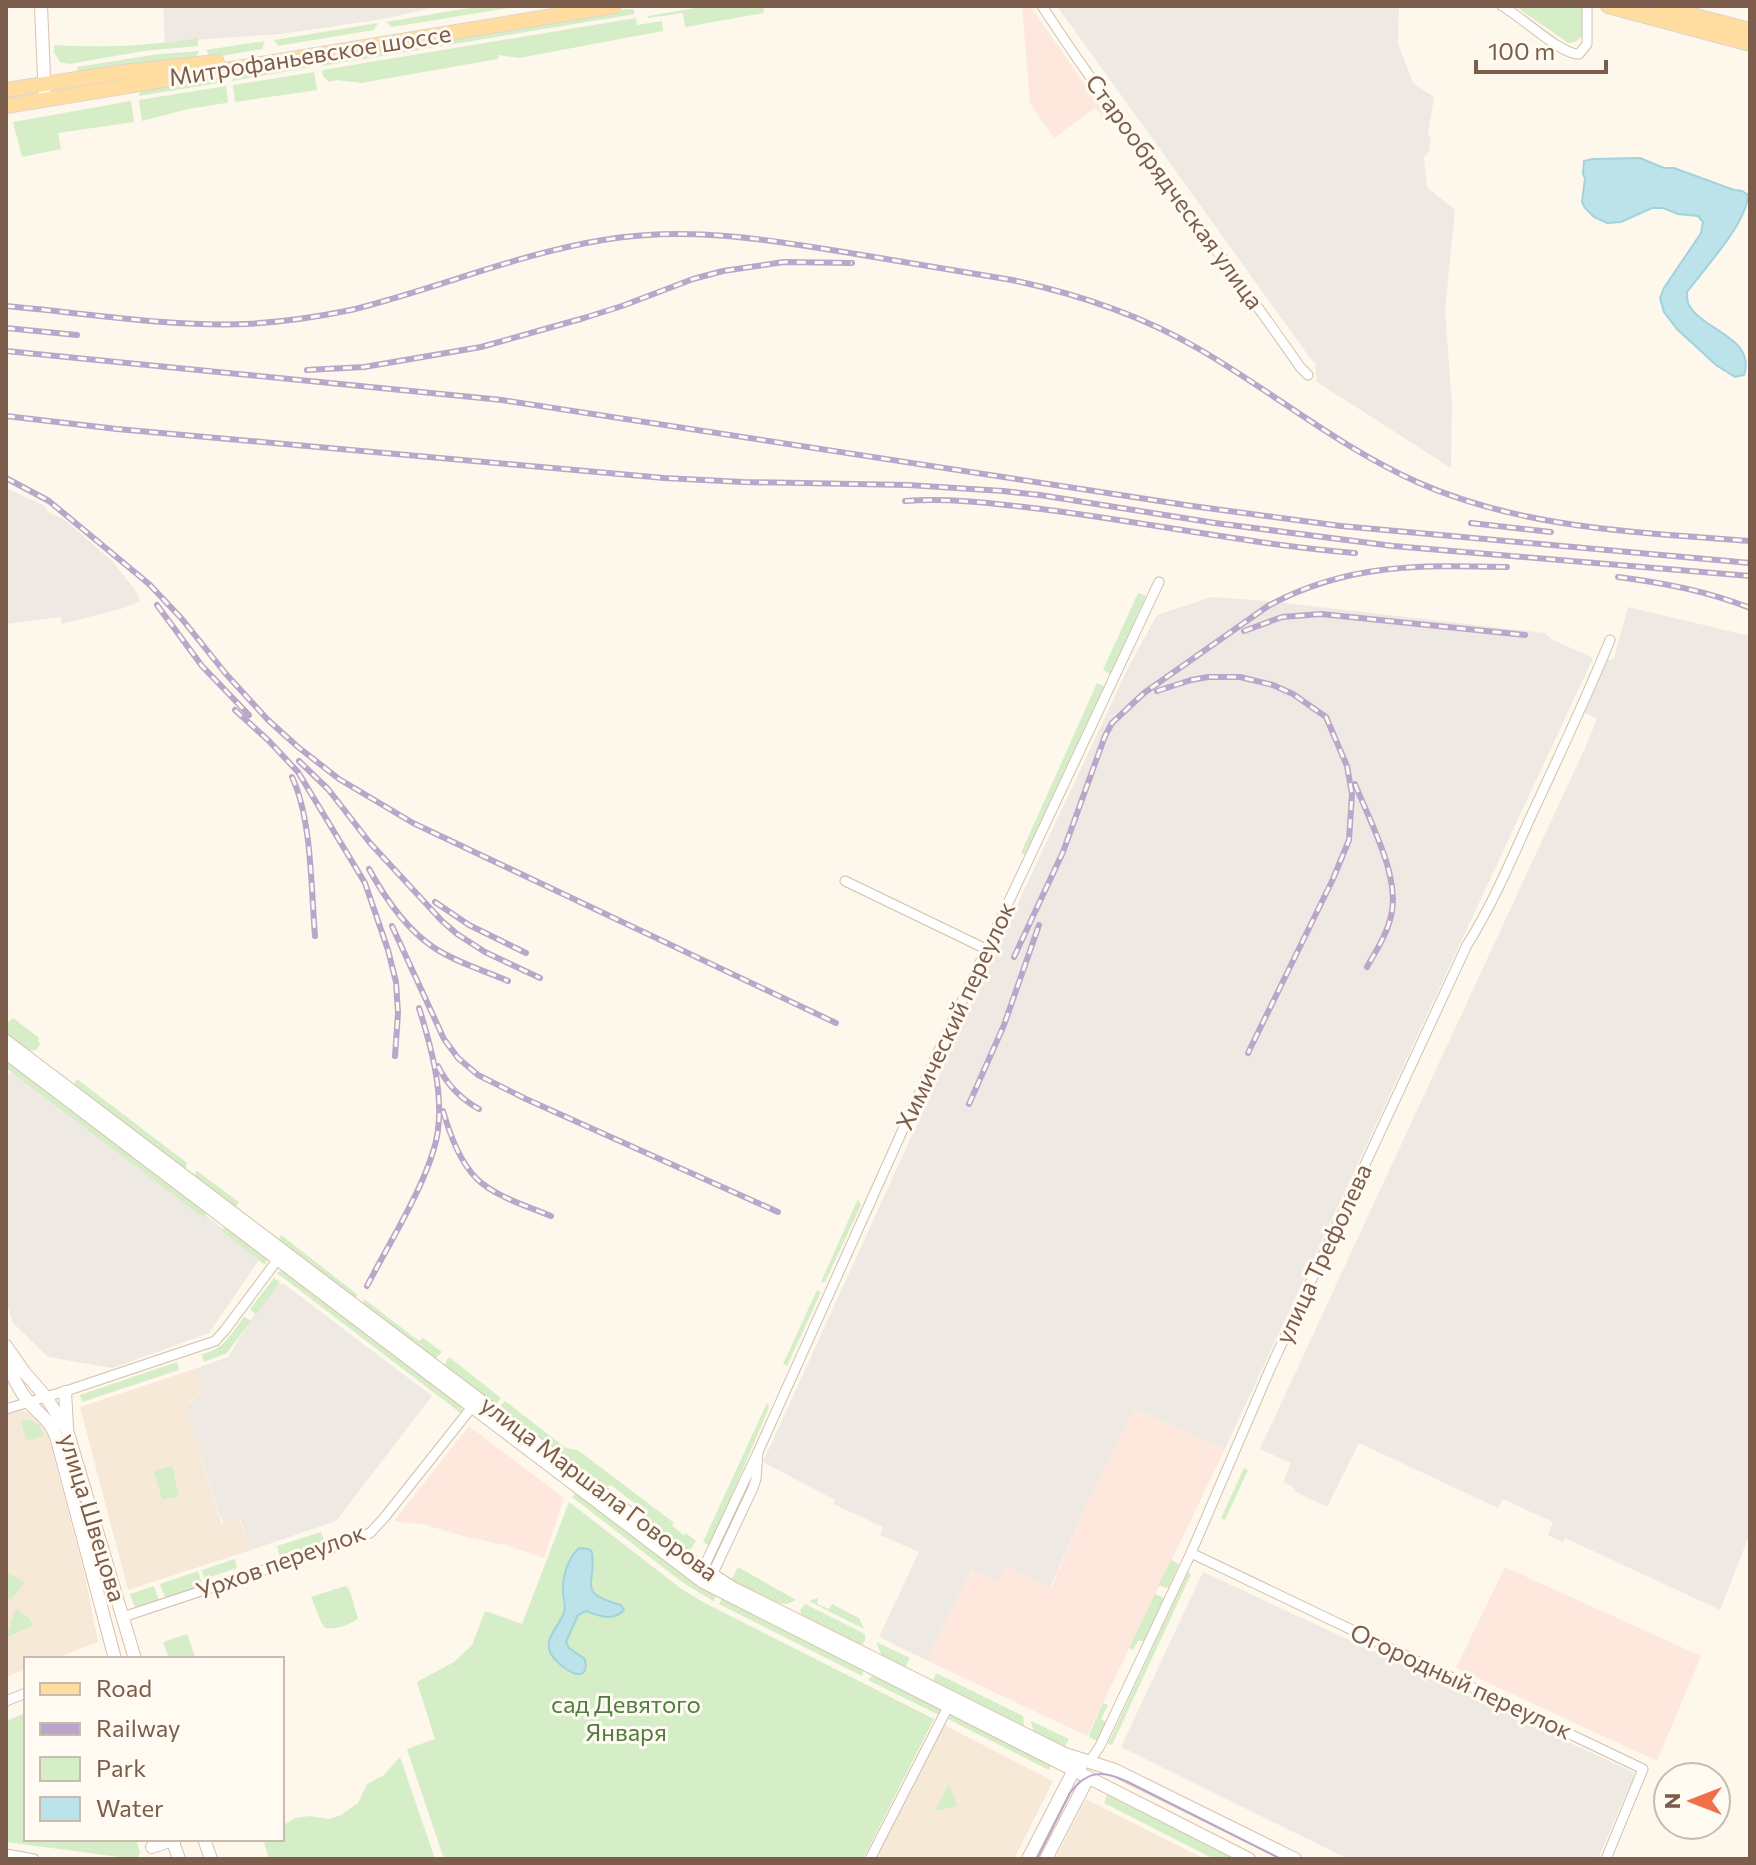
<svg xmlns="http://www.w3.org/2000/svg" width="1756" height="1865" font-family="Commissioner,sans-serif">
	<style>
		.residential { fill: #f6e9d8 }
		.commercial { fill: #fee8de }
		.industrial { fill: #efe9e3 }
		.green { fill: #d6eec7 }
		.water { fill: #bde3ea; stroke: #a2d3dd; stroke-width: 2 }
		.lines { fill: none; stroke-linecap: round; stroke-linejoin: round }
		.street-casing { stroke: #d2bfae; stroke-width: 11 }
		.secondary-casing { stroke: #d8c1ae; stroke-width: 14 }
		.primary-casing { stroke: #ddd5d0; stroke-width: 16 }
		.street { stroke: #fff; stroke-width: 9 }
		.secondary { stroke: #fff; stroke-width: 12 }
		.primary { stroke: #ffdda0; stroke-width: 14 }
		.tram { stroke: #baa6ca; stroke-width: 2 }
		.rail-casing { stroke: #baa6ca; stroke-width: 6 }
		.rail { stroke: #fffaf2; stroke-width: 3; stroke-dasharray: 9; stroke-linecap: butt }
		.labels { text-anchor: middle; stroke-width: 6; stroke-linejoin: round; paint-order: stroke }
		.street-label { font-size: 24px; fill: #7c5d4b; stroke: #fffaf2 }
		.park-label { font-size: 24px; fill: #507c3e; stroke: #fffaf2 }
	</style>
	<rect width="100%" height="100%" fill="#fef7eb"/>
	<!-- residential -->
	<g class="residential">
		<path d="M 194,1369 L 202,1394 L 189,1401 L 186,1406 L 221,1523 L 239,1518 L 251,1550 L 128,1590 L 80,1407 Z"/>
		<path d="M 22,1410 L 36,1416 L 46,1427 L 85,1576 L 98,1642 L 54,1659 L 26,1659 L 26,1669 L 6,1677 L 6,1414 Z"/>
		<path d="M 942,1724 L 1053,1781 L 1014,1859 L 874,1859 Z"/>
		<path d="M 1086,1799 L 1204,1859 L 1055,1859 Z"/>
	</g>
	<!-- commercial -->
	<g class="commercial">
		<path d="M 1022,6 L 1030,6 L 1105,113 L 1102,115 L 1095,108 L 1054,138 L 1030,103 Z"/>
		<path d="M 1134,1409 L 1225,1449 L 1087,1736 L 926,1660 L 972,1569 L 1005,1566 L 1051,1588 L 1085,1508 Z"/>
		<path d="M 469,1426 L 564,1498 L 544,1558 L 505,1545 L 467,1537 L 425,1525 L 394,1521 Z"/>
		<path d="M 1505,1567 L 1701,1656 L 1657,1761 L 1456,1668 Z"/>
	</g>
	<!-- industrial -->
	<g class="industrial">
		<path d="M 163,6 L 441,6 L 383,19 L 281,34 L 165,42 Z"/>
		<path d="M 1057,6 L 1399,6 L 1398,43 L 1413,83 L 1434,97 L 1428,135 L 1431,136 L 1429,151 L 1424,157 L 1427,187 L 1455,210 L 1445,310 L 1452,405 L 1451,468 L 1317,382 L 1315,362 L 1313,362 Z"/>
		<path d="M 6,488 L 45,506 L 48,512 L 65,520 L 112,561 L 135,590 L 140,601 L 124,608 L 62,624 L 60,617 L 6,624 Z"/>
		<path d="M 1212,597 L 1267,601 L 1545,633 L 1551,639 L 1593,658 L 1225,1449 L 1134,1409 L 1085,1508 L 1050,1588 L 1005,1566 L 998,1582 L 972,1569 L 926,1660 L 879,1637 L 919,1552 L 880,1535 L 883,1527 L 833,1504 L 835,1500 L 763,1462 L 1011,918 L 1128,668 L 1157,615 Z"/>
		<path d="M 1628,607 L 1750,636 L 1750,1533 L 1720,1610 L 1565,1538 L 1563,1542 L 1548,1535 L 1553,1522 L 1503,1499 L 1498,1508 L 1359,1443 L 1327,1507 L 1294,1491 L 1295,1488 L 1283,1482 L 1291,1463 L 1260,1449 L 1585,748 L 1597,719 L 1584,712 L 1606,660 L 1614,659 Z"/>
		<path d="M 15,1071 L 261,1257 L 209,1333 L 113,1368 L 48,1357 L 13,1323 L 6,1300 L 6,1075 Z"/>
		<path d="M 284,1284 L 432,1396 L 336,1521 L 251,1550 L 240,1518 L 224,1522 L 220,1517 L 186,1406 L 189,1402 L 202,1394 L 194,1369 L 228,1357 L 273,1285 Z"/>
		<path d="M 1203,1572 L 1635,1773 L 1598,1859 L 1348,1859 L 1121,1747 Z"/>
	</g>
	<!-- green -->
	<g class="green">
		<path d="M 481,6 L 520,6 L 392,27 L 386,22 Z"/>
		<path d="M 707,6 L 763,7 L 764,13 L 685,27 L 683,13 L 648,18 L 648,16 Z"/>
		<path d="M 1515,6 L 1582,6 C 1583,22 1589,42 1568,43 Z"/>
		<path d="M 627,9 L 633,9 L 635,14 L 322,66 L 326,60 Z"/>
		<path d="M 636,18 L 637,25 L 662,21 L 663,31 L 519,58 L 499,55 L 498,59 L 361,83 L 337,80 L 329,82 L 323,76 L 322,70 Z"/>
		<path d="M 378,23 L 374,30 L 278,46 L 274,40 Z"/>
		<path d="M 198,38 L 198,46 L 144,51 L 69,64 L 60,62 L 54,52 L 54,45 C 102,48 150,46 198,38 Z"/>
		<path d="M 265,41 L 262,49 L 211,58 L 206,50 Z"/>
		<path d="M 199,51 L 195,60 L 78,73 L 77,67 L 159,54 Z"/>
		<path d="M 309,62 L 313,67 L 232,81 L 234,75 Z"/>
		<path d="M 314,72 L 317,90 L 235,102 L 233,85 Z"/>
		<path d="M 222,77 L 225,82 L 139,96 L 140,91 Z"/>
		<path d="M 226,86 L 228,102 L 226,103 L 188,109 L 142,121 L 139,100 Z"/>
		<path d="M 131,101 L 134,122 L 58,133 L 61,149 L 22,157 L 13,122 Z"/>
		<path d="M 1138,593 L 1146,596 L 1110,674 L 1103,670 Z"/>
		<path d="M 1097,683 L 1104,686 L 1025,854 L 1021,853 Z"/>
		<path d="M 13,1018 L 39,1038 L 38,1042 L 41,1043 L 36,1050 L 29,1051 L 6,1034 L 6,1024 Z"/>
		<path d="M 6,1058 L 207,1211 L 204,1218 L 6,1068 Z"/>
		<path d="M 77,1079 L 187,1163 L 186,1169 L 184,1170 L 73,1086 Z"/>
		<path d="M 197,1171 L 239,1202 L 234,1208 L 193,1177 Z"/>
		<path d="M 858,1199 L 861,1205 L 825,1282 L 821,1282 Z"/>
		<path d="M 226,1225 L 268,1257 L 265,1265 L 222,1231 Z"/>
		<path d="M 281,1235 L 358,1295 L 353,1299 L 278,1242 Z"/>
		<path d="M 283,1269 L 462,1406 L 462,1414 L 277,1273 Z"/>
		<path d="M 274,1278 L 280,1282 L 256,1315 L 250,1309 Z"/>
		<path d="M 817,1290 L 821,1292 L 787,1366 L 783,1364 Z"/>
		<path d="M 364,1299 L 419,1341 L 423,1338 L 442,1352 L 434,1360 L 362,1305 Z"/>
		<path d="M 244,1317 L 251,1321 L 227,1353 L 204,1362 L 202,1354 C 222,1351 232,1333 244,1317 Z"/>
		<path d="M 449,1357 L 501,1398 L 495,1406 L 443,1367 Z"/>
		<path d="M 177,1362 L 179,1370 L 82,1402 L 80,1395 Z"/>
		<path d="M 505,1401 L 566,1448 L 578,1450 L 674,1523 L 672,1526 L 684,1535 L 686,1533 L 696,1541 L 689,1552 L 644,1520 L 646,1512 L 611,1485 L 603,1488 L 498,1409 Z"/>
		<path d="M 767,1403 L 769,1405 L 768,1410 L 710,1546 L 703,1542 Z"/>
		<path d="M 29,1419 L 39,1425 L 44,1436 L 26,1441 L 21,1421 Z"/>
		<path d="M 172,1466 L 179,1496 L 162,1500 L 154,1471 Z"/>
		<path d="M 1244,1468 L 1248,1470 L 1225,1520 L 1221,1518 Z"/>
		<path d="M 576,1492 L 717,1595 L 713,1601 L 682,1582 L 572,1497 Z"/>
		<path d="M 569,1502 L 683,1590 L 703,1602 L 934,1719 L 863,1859 L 444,1859 L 407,1749 L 435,1739 L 417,1682 L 454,1662 L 472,1645 L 485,1611 L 522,1624 Z"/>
		<path d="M 321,1532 L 326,1546 L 281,1561 L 277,1546 Z"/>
		<path d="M 235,1559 L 237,1568 L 204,1579 L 202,1570 Z"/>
		<path d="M 1171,1560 L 1179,1564 L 1169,1587 L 1166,1588 L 1158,1585 Z"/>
		<path d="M 738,1567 L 796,1600 L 787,1604 L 778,1603 L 731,1581 Z"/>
		<path d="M 198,1571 L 202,1583 L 201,1586 L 167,1598 L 165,1597 L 160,1584 Z"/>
		<path d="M 1188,1572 L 1191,1574 L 1112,1745 L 1108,1744 Z"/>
		<path d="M 6,1574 L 12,1575 L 25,1582 L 11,1600 L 6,1596 Z"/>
		<path d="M 154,1586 L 159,1601 L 137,1608 L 134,1606 L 130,1594 Z"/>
		<path d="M 345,1586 L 349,1589 L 358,1618 C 350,1625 335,1630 325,1628 L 321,1622 L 311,1597 Z"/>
		<path d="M 1155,1594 L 1164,1598 L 1144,1641 L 1138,1641 L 1133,1650 L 1129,1648 Z"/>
		<path d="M 722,1598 L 864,1668 L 862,1676 L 719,1604 Z"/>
		<path d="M 818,1598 L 817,1604 L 829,1609 L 832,1604 L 859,1618 L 864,1629 L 809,1601 Z"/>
		<path d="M 805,1604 L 865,1634 L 865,1640 L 863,1644 L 859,1645 L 802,1616 L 800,1610 Z"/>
		<path d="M 15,1608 L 30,1619 L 33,1626 L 7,1637 Z"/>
		<path d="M 187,1634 L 196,1659 L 169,1659 L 163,1642 Z"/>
		<path d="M 876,1642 L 910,1658 L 906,1666 L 903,1667 L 882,1656 Z"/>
		<path d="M 936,1673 L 1023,1716 L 1024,1725 L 1021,1727 L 933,1682 Z"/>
		<path d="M 874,1674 L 941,1707 L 939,1715 L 868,1680 Z"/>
		<path d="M 1103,1703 L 1108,1705 L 1101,1719 L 1106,1722 L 1097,1741 L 1089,1737 L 1089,1735 Z"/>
		<path d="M 26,1713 L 26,1839 L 136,1839 L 140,1853 L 138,1857 L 134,1859 L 6,1842 L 6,1721 Z"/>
		<path d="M 952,1713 L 1052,1764 L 1049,1770 L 948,1719 Z"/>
		<path d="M 1031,1721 L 1069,1739 L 1065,1746 L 1034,1733 Z"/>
		<path d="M 400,1757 L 435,1859 L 269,1859 L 263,1839 L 282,1839 L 282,1826 L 295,1818 L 310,1816 L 329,1819 L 341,1815 L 358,1803 L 367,1784 L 384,1775 Z"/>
		<path d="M 949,1784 L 957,1806 L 935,1811 Z"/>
		<path d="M 1107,1795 L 1234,1859 L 1214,1859 L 1104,1803 Z"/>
	</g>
	<!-- water -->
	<g class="water">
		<path d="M 1640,158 L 1664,168 L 1674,168 L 1734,190 L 1742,191 L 1748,195 C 1747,223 1704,269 1687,292 C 1687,296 1687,302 1689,305 C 1703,331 1756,337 1744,375 L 1735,377 L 1716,365 L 1677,329 L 1664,312 L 1660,298 L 1664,288 L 1701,233 L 1703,222 L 1698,216 L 1678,214 L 1663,208 L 1652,208 L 1621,222 L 1607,223 L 1594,217 L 1585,208 L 1582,202 L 1585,178 L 1583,174 L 1584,161 L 1592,159 Z"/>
		<path d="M 579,1548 L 589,1549 L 592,1552 C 597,1584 575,1593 621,1605 L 624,1610 C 613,1622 599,1616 586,1611 L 578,1615 L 566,1642 L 569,1648 L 585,1659 C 591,1690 556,1666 550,1652 C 544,1637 560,1626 564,1612 C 566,1606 564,1600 563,1594 C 562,1578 567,1559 579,1548 Z"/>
	</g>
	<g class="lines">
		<!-- street casing -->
		<g class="street-casing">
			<g id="street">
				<path d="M 1042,6 C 1123,130 1216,245 1300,367 L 1308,375"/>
				<path d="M 1502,6 C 1521,16 1561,55 1579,54 L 1587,44 L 1587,6"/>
				<path d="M 845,881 L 986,949"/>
				<path d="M 6,1409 L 69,1390 L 215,1341 L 225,1330 L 281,1255"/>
				<path d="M 758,1452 L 931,1067 L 1159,582"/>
				<path d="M 758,1452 L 756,1479 L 753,1488 L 712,1575 L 703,1582 L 703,1569 Z"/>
				<path d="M 1191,1553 L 1643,1769 L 1606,1859"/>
				<path d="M 123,1617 L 331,1548 L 370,1533 L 384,1518 L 476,1402"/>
				<path d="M 6,1701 L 26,1693"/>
				<path d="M 1090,1761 L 1100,1746 L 1191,1553 L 1270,1369 L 1467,945 C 1493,904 1512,858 1532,814 C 1559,756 1586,699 1610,640"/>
				<path d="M 6,1854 L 34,1859"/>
				<path d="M 870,1859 L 951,1701"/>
			</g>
		</g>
		<!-- secondary casing -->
		<g class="secondary-casing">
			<g id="secondary">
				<path d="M 41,6 L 45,100"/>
				<path d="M 6,1041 L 703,1569 L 733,1588 L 1065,1754 L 1115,1770 L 1295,1859"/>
				<path d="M 6,1053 L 703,1582 L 1249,1859"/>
				<path d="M 6,1346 L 24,1372 L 46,1397 L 67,1430 L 135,1659"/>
				<path d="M 6,1359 C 11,1373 18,1389 28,1401 C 39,1415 48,1417 56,1436 L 115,1659"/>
				<path d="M 65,1392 L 67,1427"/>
				<path d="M 172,1839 L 179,1859"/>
				<path d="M 204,1839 L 211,1859"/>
				<path d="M 152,1847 L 175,1839"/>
				<path d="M 1028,1859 L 1074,1770 L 1081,1766"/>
				<path d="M 1046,1859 L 1088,1778"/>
			</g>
		</g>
		<!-- primary casing -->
		<g class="primary-casing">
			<g id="primary">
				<path d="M 1608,6 L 1750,44"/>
				<path d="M 1657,6 L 1750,30"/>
				<path d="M 6,90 L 122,72 L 217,62"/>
				<path d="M 6,106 L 614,6"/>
			</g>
		</g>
		<!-- street -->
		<use href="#street" class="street"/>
		<!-- secondary -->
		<use href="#secondary" class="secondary"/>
		<!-- primary -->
		<use href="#primary" class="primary"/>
		<!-- tram -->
		<path class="tram" d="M 1037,1859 L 1070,1793 C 1087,1770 1103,1770 1128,1782 L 1281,1859"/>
		<!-- rail casing -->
		<g class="rail-casing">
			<g id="rail">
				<path d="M 6,306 C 84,313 169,327 247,324 C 282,322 317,317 351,310 C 436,289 517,254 603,240 C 689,226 766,239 850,253 C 904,262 958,271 1012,280 C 1078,294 1141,315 1199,349 C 1273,392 1339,447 1417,482 C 1523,529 1637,532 1750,541"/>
				<path d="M 6,328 L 77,335"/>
				<path d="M 6,351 L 502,400 L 1192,506 L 1341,526 L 1750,563"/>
				<path d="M 307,370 L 364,367 L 481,347 L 584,318 L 622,306 L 693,279 L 723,271 L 784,262 L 852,263"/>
				<path d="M 6,416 L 117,429 L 664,478 L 743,482 L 908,485 L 1003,491 L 1040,495 L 1215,523 L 1393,546 L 1750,576"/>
				<path d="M 6,478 L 49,501 L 149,584 L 182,619 L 226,674 L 268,720 L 298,747 L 339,779 L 413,823 L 836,1023"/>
				<path d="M 905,501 C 948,498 991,503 1033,508 C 1141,521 1247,544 1355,553"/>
				<path d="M 1471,523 L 1551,532"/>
				<path d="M 1618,577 C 1664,583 1707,591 1750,608"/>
				<path d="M 157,605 L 202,666 L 249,715"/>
				<path d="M 1244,631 L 1282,617 L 1321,614 L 1525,635"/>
				<path d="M 1157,691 L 1191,680 L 1208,677 L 1240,677 L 1273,685 L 1293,694 L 1326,717 L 1347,766 L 1352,794 L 1349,840 L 1333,879 L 1248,1053"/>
				<path d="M 235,710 L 269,741 L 298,772 L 365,883 L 388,950 L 396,982 L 398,1013 L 395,1056"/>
				<path d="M 299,761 L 328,789 L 370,843 L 442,921 L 457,934 L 485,952 L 540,978"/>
				<path d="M 292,777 C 312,819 311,889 315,936"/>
				<path d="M 1355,784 C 1369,820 1401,877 1391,916 C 1387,934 1376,951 1367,967"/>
				<path d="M 369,869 C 385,898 405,928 433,947 C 455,962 483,970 508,981"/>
				<path d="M 435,902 L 469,925 L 526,953"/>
				<path d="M 392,926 L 444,1039 L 458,1058 L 478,1075 L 526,1099 L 778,1212"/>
				<path d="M 1014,957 L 1063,852 L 1105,736 L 1112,723 L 1144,693 L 1268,606 C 1347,563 1420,565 1507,567"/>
				<path d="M 438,1066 C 447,1085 461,1099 479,1109"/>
				<path d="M 969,1104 L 1004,1025 L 1039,925"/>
				<path d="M 443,1111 C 450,1134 459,1161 477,1179 C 496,1197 527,1206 551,1216"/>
				<path d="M 367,1286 C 389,1243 432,1176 438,1130 C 443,1090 431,1046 419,1008"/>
			</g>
		</g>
		<!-- rail -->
		<use href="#rail" class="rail"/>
	</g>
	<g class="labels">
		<!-- street labels -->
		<g class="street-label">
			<text transform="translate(310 56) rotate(-9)" y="8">Митрофаньевское шоссе</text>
			<text transform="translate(1174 192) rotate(54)" y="8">Старообрядческая улица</text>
			<text transform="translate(956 1016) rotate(-65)" y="8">Химический переулок</text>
			<text transform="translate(1324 1254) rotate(-65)" y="8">улица Трефолева</text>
			<text transform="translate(599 1489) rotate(37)" y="8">улица Маршала Говорова</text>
			<text transform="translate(92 1518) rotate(73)" y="8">улица Швецова</text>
			<text transform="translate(281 1562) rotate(-20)" y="8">Урхов переулок</text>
			<text transform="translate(1461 1682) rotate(25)" y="8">Огородный переулок</text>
		</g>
		<!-- park labels -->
		<g class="park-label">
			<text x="626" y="1713">сад Девятого<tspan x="626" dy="28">Января</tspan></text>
		</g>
	</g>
	<!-- border -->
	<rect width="1756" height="1865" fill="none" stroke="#7c5d4b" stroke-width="16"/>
	<!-- legend -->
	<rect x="24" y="1657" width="260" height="184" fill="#fffaf2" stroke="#cbbbaf" stroke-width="2"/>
	<rect x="40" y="1683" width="40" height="12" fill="#ffdda0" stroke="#cbbbaf" stroke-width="2"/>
	<text x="96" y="1697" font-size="24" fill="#7c5d4b">Road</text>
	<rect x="40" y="1723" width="40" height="12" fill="#baa6ca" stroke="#cbbbaf" stroke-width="2"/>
	<text x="96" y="1737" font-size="24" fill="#7c5d4b">Railway</text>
	<rect x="40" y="1757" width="40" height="24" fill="#d6eec7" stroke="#cbbbaf" stroke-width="2"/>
	<text x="96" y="1777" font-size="24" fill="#7c5d4b">Park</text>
	<rect x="40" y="1797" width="40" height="24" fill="#bde3ea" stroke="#cbbbaf" stroke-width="2"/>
	<text x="96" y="1817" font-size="24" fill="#7c5d4b">Water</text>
	<!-- north arrow -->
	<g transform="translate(1692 1801) rotate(270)"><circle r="38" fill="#fffaf2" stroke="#cbbbaf" stroke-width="2"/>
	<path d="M0-6L14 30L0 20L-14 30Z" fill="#ef7049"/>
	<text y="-12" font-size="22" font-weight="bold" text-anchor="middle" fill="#7c5d4b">N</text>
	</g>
	<!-- scale -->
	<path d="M1476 60v12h130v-12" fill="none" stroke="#7c5d4b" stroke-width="4"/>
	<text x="1488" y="60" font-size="24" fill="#7c5d4b" stroke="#fffaf2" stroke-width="6" paint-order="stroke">100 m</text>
</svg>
